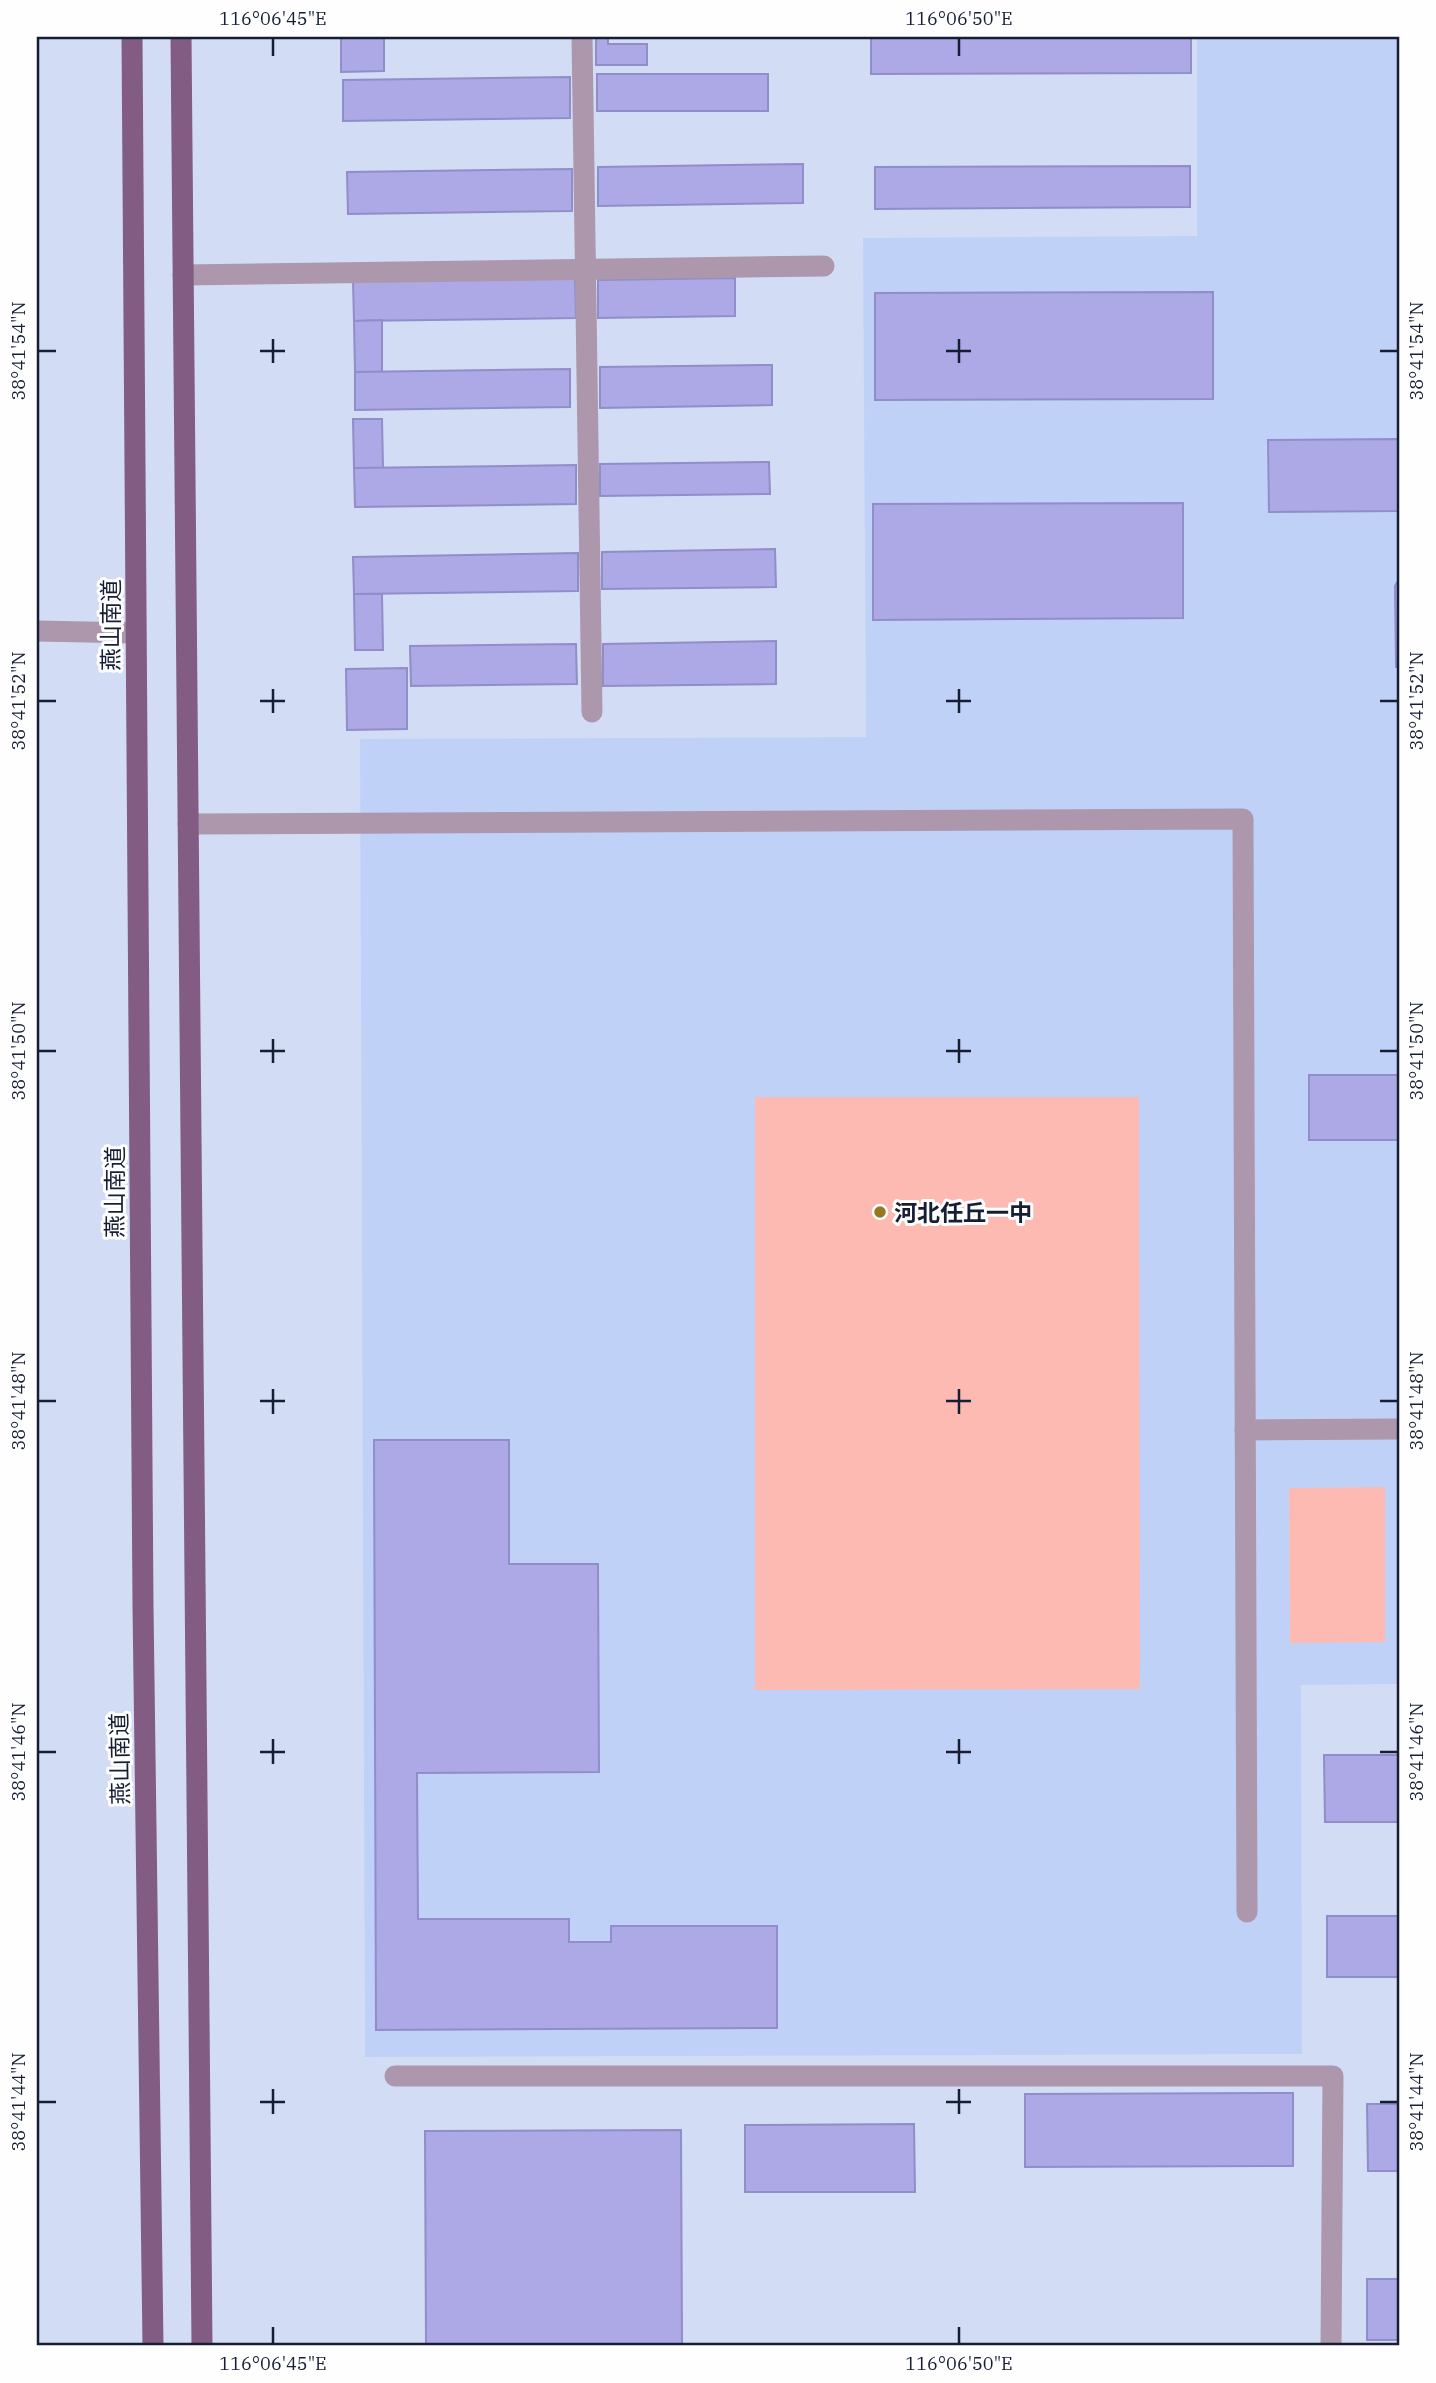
<svg xmlns="http://www.w3.org/2000/svg" width="1436" height="2383" font-family="'IBM Plex Serif','Noto Sans SC',serif">
  <style>
    .built { fill: #c0d1f8 }
    .green { fill: #fcbab2 }
    .building { fill: #aca9e6; stroke: #908dc8; stroke-width: 2 }
    .lines { fill: none; stroke-linecap: round; stroke-linejoin: round }
    .lane { stroke: #ac97ac; stroke-width: 21 }
    .primary { stroke: #825c82; stroke-width: 21 }
    .ticks { fill: none; stroke: #151e33; stroke-width: 2.5 }
    .poi-dot { fill: #987721; stroke: #fefefe; stroke-width: 2.5 }
    .labels { text-anchor: middle; dominant-baseline: central; stroke-width: 6; stroke-linejoin: round; paint-order: stroke }
    .street-label { font-size: 23px; fill: #151e33; stroke: #fefefe }
    .poi-label { font-size: 23px; font-weight: bold; fill: #151e33; stroke: #fefefe; text-anchor: start }
    .neatline { fill: none; stroke: #151e33; stroke-width: 2.5 }
    .ticks-label { font-size: 18px; text-anchor: middle; fill: #151e33 }
  </style>
  <rect width="100%" height="100%" fill="#d2ddf5"/>
  <path class="built" d="M 1197,37 L 1399,37 L 1399,1684 L 1301,1685 L 1302,2054 L 365,2057 L 360,739 L 866,737 L 863,238 L 1197,236 Z"/>
  <g class="green">
    <path d="M 755,1097 L 1139,1097 L 1140,1689 L 755,1690 Z"/>
    <path d="M 1385,1487 L 1385,1642 L 1290,1643 L 1289,1488 Z"/>
  </g>
  <g class="building">
    <path d="M 341,37 L 384,37 L 384,71 L 341,72 Z"/>
    <path d="M 596,37 L 608,37 L 608,44 L 647,44 L 647,65 L 596,65 Z"/>
    <path d="M 871,37 L 1191,37 L 1191,73 L 871,74 Z"/>
    <rect x="597" y="74" width="171" height="37"/>
    <path d="M 570,77 L 570,118 L 343,121 L 343,80 Z"/>
    <path d="M 803,164 L 803,203 L 598,206 L 598,167 Z"/>
    <path d="M 1190,166 L 1190,207 L 875,209 L 875,167 Z"/>
    <path d="M 572,169 L 572,211 L 348,214 L 347,172 Z"/>
    <path d="M 575,278 L 576,318 L 354,321 L 353,281 Z"/>
    <path d="M 735,278 L 735,316 L 598,318 L 598,280 Z"/>
    <path d="M 1213,292 L 1213,399 L 875,400 L 875,293 Z"/>
    <path d="M 382,320 L 382,372 L 355,372 L 354,321 Z"/>
    <path d="M 772,365 L 772,405 L 600,408 L 600,367 Z"/>
    <path d="M 570,369 L 570,407 L 355,410 L 355,372 Z"/>
    <path d="M 353,419 L 382,419 L 383,468 L 354,468 Z"/>
    <path d="M 1399,439 L 1399,511 L 1269,512 L 1268,440 Z"/>
    <path d="M 769,462 L 770,494 L 600,496 L 600,464 Z"/>
    <path d="M 576,465 L 576,504 L 355,507 L 354,468 Z"/>
    <path d="M 1183,503 L 1183,618 L 873,620 L 873,504 Z"/>
    <path d="M 775,549 L 776,587 L 602,589 L 602,552 Z"/>
    <path d="M 578,553 L 578,591 L 354,594 L 353,557 Z"/>
    <path d="M 1399,579 L 1399,667 L 1396,667 L 1395,586 Z"/>
    <path d="M 354,594 L 382,594 L 383,650 L 355,650 Z"/>
    <path d="M 776,641 L 776,684 L 603,686 L 603,644 Z"/>
    <path d="M 576,644 L 577,684 L 411,686 L 410,646 Z"/>
    <path d="M 407,668 L 407,729 L 347,730 L 346,669 Z"/>
    <rect x="1309" y="1075" width="90" height="65"/>
    <path d="M 374,1440 L 509,1440 L 509,1564 L 598,1564 L 599,1772 L 417,1773 L 418,1919 L 569,1919 L 569,1942 L 611,1942 L 611,1926 L 777,1926 L 777,2028 L 376,2030 Z"/>
    <path d="M 1324,1755 L 1399,1755 L 1399,1822 L 1325,1822 Z"/>
    <rect x="1327" y="1916" width="72" height="61"/>
    <path d="M 1293,2093 L 1293,2166 L 1025,2167 L 1025,2094 Z"/>
    <path d="M 1367,2104 L 1399,2104 L 1399,2171 L 1368,2171 Z"/>
    <path d="M 914,2124 L 915,2192 L 745,2192 L 745,2125 Z"/>
    <path d="M 681,2130 L 682,2346 L 426,2346 L 425,2131 Z"/>
    <rect x="1367" y="2279" width="32" height="61"/>
  </g>
  <g class="lines">
    <g class="lane">
      <path d="M 582,37 L 592,712"/>
      <path d="M 183,275 L 824,266"/>
      <path d="M 37,631 L 136,633"/>
      <path d="M 188,824 L 1243,819 L 1247,1912"/>
      <path d="M 1245,1430 L 1399,1429"/>
      <path d="M 395,2076 L 1333,2076 L 1331,2346"/>
    </g>
    <g class="primary">
      <path d="M 132,37 L 143,1606 L 153,2346"/>
      <path d="M 181,37 L 202,2346"/>
    </g>
  </g>
  <path class="ticks" d="M 273,38 L 273,56M 959,38 L 959,56M 273,339 L 273,363M 959,339 L 959,363M 38,351 L 56,351M 260,351 L 285,351M 946,351 L 971,351M 1380,351 L 1398,351M 273,689 L 273,713M 959,689 L 959,713M 38,701 L 56,701M 260,701 L 285,701M 946,701 L 971,701M 1380,701 L 1398,701M 273,1039 L 273,1063M 959,1039 L 959,1063M 38,1051 L 56,1051M 260,1051 L 285,1051M 946,1051 L 971,1051M 1380,1051 L 1398,1051M 273,1389 L 273,1414M 959,1389 L 959,1414M 38,1401 L 56,1401M 260,1401 L 285,1401M 946,1401 L 971,1401M 1380,1401 L 1398,1401M 273,1739 L 273,1764M 959,1739 L 959,1764M 38,1752 L 56,1752M 260,1752 L 285,1752M 946,1752 L 971,1752M 1380,1752 L 1398,1752M 273,2089 L 273,2114M 959,2089 L 959,2114M 38,2102 L 56,2102M 260,2102 L 285,2102M 946,2102 L 971,2102M 1380,2102 L 1398,2102M 273,2327 L 273,2344M 959,2327 L 959,2344"/>
  <circle class="poi-dot" cx="880" cy="1212" r="7"/>
  <g class="labels">
    <g class="street-label">
      <text transform="translate(110 625) rotate(-90)">燕山南道</text>
      <text transform="translate(114 1192) rotate(-90)">燕山南道</text>
      <text transform="translate(119 1759) rotate(-91)">燕山南道</text>
    </g>
    <g class="poi-label">
      <text x="894" y="1212">河北任丘一中</text>
    </g>
  </g>
  <rect width="1436" height="2383" fill="none" stroke="#fefefe" stroke-width="77"/>
  <rect x="38" y="38" width="1360" height="2306" class="neatline"/>
  <g class="ticks-label">
    <text x="273" y="25">116°06'45"E</text>
    <text x="959" y="25">116°06'50"E</text>
    <text transform="translate(19 351) rotate(-90)" y="6">38°41'54"N</text>
    <text transform="translate(1417 351) rotate(-90)" y="6">38°41'54"N</text>
    <text transform="translate(19 701) rotate(-90)" y="6">38°41'52"N</text>
    <text transform="translate(1417 701) rotate(-90)" y="6">38°41'52"N</text>
    <text transform="translate(19 1051) rotate(-90)" y="6">38°41'50"N</text>
    <text transform="translate(1417 1051) rotate(-90)" y="6">38°41'50"N</text>
    <text transform="translate(19 1401) rotate(-90)" y="6">38°41'48"N</text>
    <text transform="translate(1417 1401) rotate(-90)" y="6">38°41'48"N</text>
    <text transform="translate(19 1752) rotate(-90)" y="6">38°41'46"N</text>
    <text transform="translate(1417 1752) rotate(-90)" y="6">38°41'46"N</text>
    <text transform="translate(19 2102) rotate(-90)" y="6">38°41'44"N</text>
    <text transform="translate(1417 2102) rotate(-90)" y="6">38°41'44"N</text>
    <text x="273" y="2370">116°06'45"E</text>
    <text x="959" y="2370">116°06'50"E</text>
  </g>
</svg>
